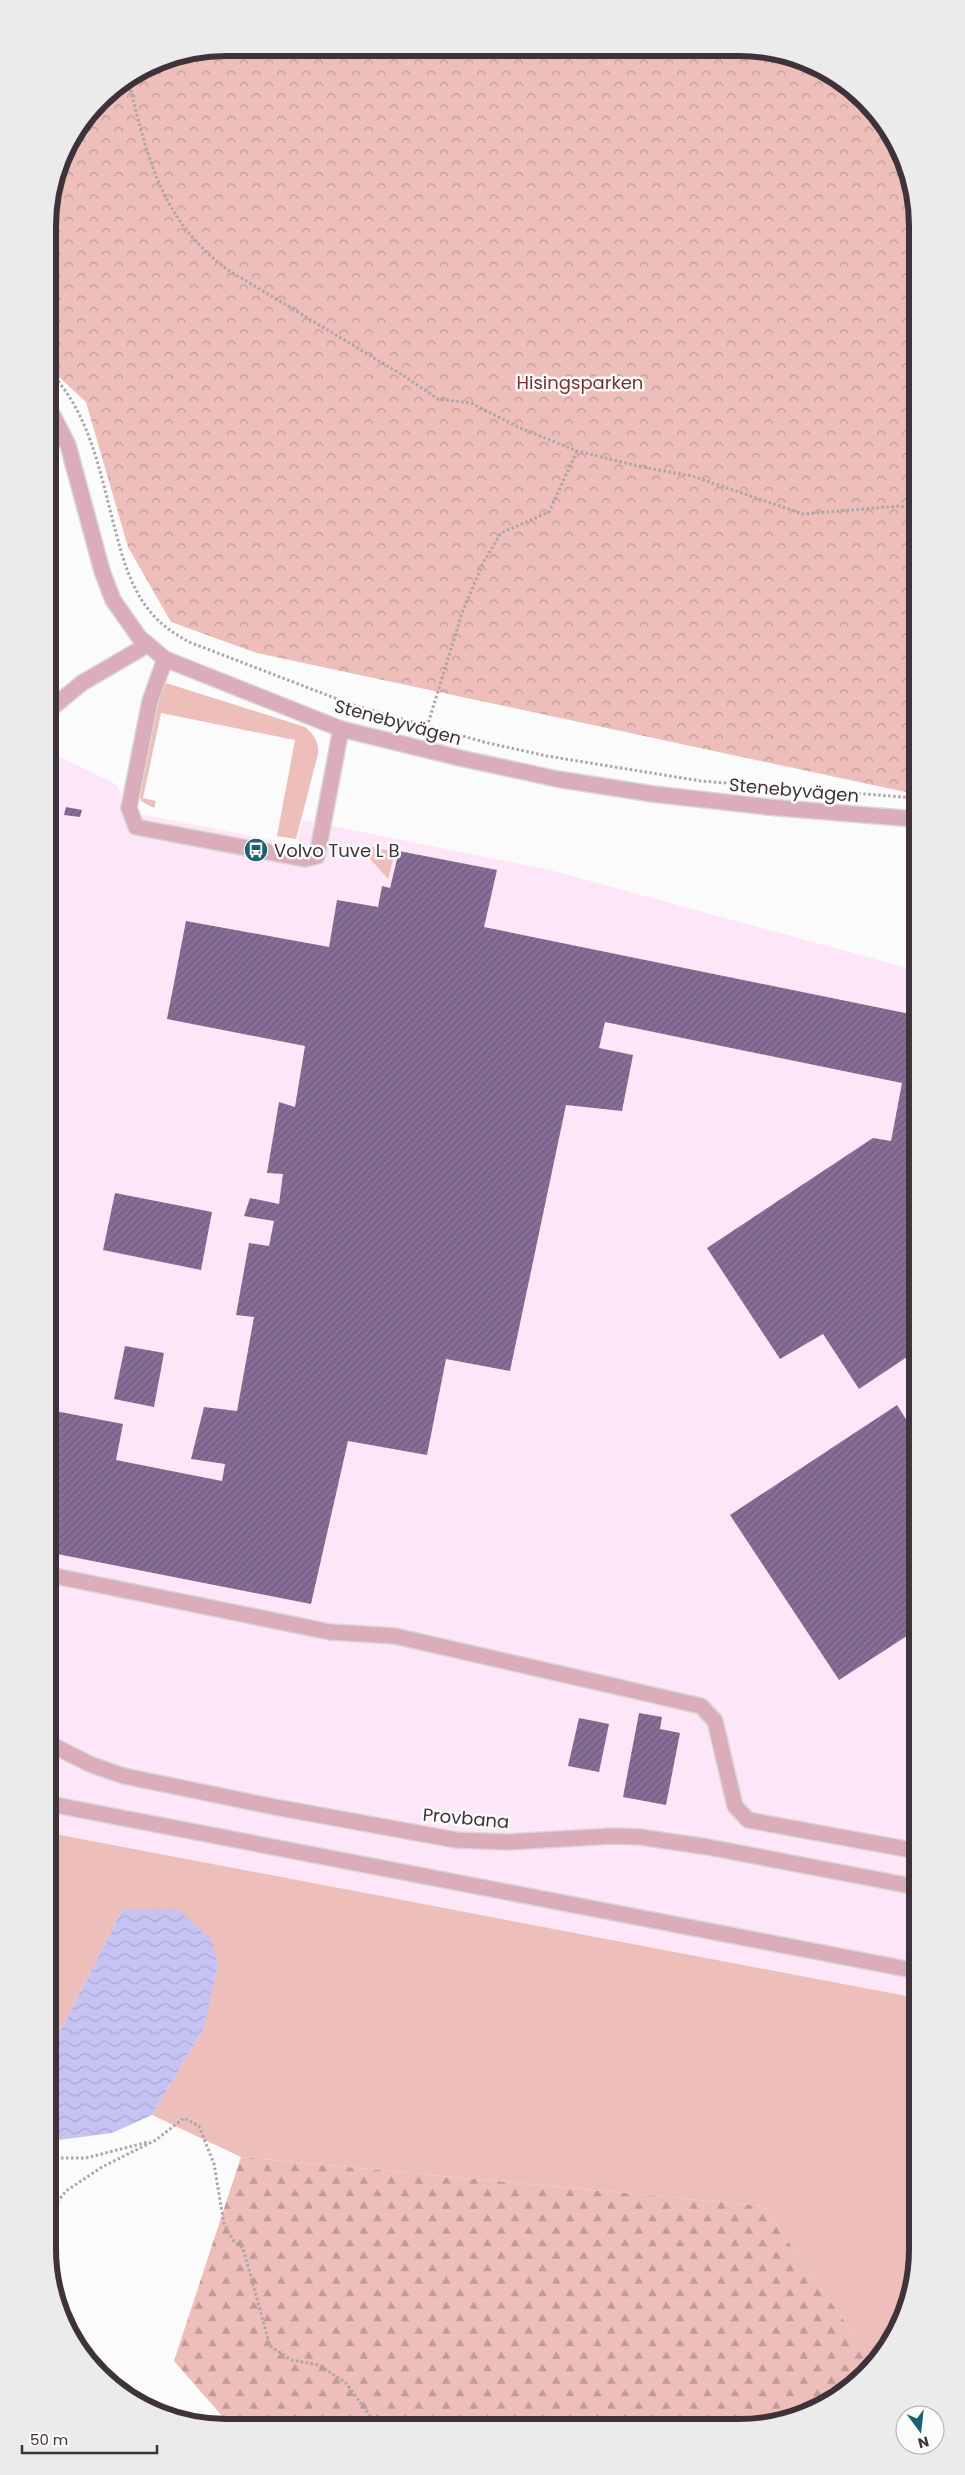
<svg xmlns="http://www.w3.org/2000/svg" width="965" height="2475" font-family="Poppins,sans-serif">
  <style>
    .built { fill: #fde6f7 }
    .grass { fill: #edbeba }
    .forest { fill: url(#forest-firs) }
    .park { fill: url(#park-crowns) }
    .water { fill: url(#water-waves) }
    .building { fill: url(#building-hatch) }
    .lines { fill: none; stroke-linecap: round; stroke-linejoin: round }
    .minor-casing { stroke: #d9d7d8; stroke-width: 18 }
    .path { stroke: #aba6aa; stroke-width: 3; stroke-dasharray: 2.5 2.5; stroke-linecap: butt }
    .minor { stroke: #dbacb9; stroke-width: 15 }
    .labels { text-anchor: middle; dominant-baseline: central; stroke-width: 5; stroke-linejoin: round; paint-order: stroke }
    .park-label { font-size: 18px; fill: #75312f; stroke: #fbfbfb }
    .street-label { font-size: 18px; fill: #3f333b; stroke: #fbfbfb }
    .poi-label { font-size: 18px; fill: #3f333b; stroke: #fbfbfb; text-anchor: start }
    .rim { fill: none; stroke: #3f333b; stroke-width: 6 }
  </style>
  <defs>
    <pattern id="forest-firs" width="22" height="20" patternUnits="userSpaceOnUse" patternTransform="scale(1.25)"><rect width="22" height="20" fill="#edbeba"/><path d="M5 1l3.5 6h-7zM16 11l3.5 6h-7z" fill="#c19b98"/></pattern>
    <pattern id="park-crowns" width="20" height="18" patternUnits="userSpaceOnUse" patternTransform="scale(1.25)"><rect width="20" height="18" fill="#edbeba"/><path d="M2 6a3 3 0 1 1 6 0M12 15a3 3 0 1 1 6 0" fill="none" stroke="#c19b98"/></pattern>
    <pattern id="water-waves" width="16" height="10" patternUnits="userSpaceOnUse" patternTransform="scale(1.25)"><rect width="16" height="10" fill="#c6c3f4"/><path d="M0 5q4-4 8 0t8 0" fill="none" stroke="#aba8d2"/></pattern>
    <pattern id="building-hatch" width="6" height="6" patternUnits="userSpaceOnUse" patternTransform="scale(1.25)"><rect width="6" height="6" fill="#876e97"/><path d="M-1 1l2-2M0 6l6-6M5 7l2-2" fill="none" stroke="#705b7c"/></pattern>
  </defs>
  <rect width="100%" height="100%" fill="#fbfbfb"/>
  <path class="built" d="M 49,752 L 114,783 L 135,813 L 296,845 L 303,820 L 550,870 L 915,970 L 917,1998 L 50,1833 Z"/>
  <g class="grass">
    <path d="M 166,683 L 305,727 C 314,735 319,741 318,754 L 296,839 L 277,836 L 295,740 L 161,713 L 143,798 L 156,801 L 154,808 L 141,801 L 139,792 C 143,770 151,694 166,683 Z"/>
    <path d="M 368,846 L 395,852 L 388,879 L 365,853 L 363,847 Z"/>
    <path d="M 50,1833 L 917,1998 L 917,2260 L 904,2317 L 875,2364 L 763,2206 L 241,2157 L 152,2115 L 204,2028 L 122,1910 L 51,2049 Z"/>
  </g>
  <path class="forest" d="M 241,2157 L 763,2206 L 875,2364 L 828,2403 L 773,2424 L 229,2424 L 174,2361 Z"/>
  <path class="park" d="M 227,48 L 773,51 L 818,66 L 865,100 L 894,137 L 914,192 L 915,794 L 257,653 L 171,622 L 128,547 L 86,402 L 48,367 L 48,215 L 66,148 L 108,92 L 158,61 Z"/>
  <path class="water" d="M 177,1909 L 211,1939 L 218,1964 L 204,2028 L 152,2115 L 112,2133 L 51,2141 L 51,2049 L 122,1910 Z"/>
  <g class="building">
    <path d="M 66,807 L 82,810 L 80,817 L 64,815 Z"/>
    <path d="M 399,851 L 497,870 L 484,927 L 915,1015 L 916,1351 L 859,1389 L 823,1334 L 780,1359 L 707,1248 L 873,1138 L 891,1141 L 902,1083 L 605,1022 L 599,1048 L 633,1055 L 622,1111 L 566,1105 L 510,1371 L 446,1359 L 427,1455 L 348,1441 L 311,1604 L 52,1553 L 55,1535 L 50,1534 L 50,1410 L 123,1424 L 116,1460 L 222,1481 L 225,1464 L 191,1459 L 204,1407 L 237,1411 L 254,1317 L 236,1315 L 249,1243 L 269,1246 L 274,1221 L 244,1216 L 250,1198 L 279,1204 L 283,1174 L 267,1173 L 279,1102 L 295,1107 L 305,1046 L 167,1019 L 186,921 L 329,947 L 337,900 L 378,907 L 382,886 L 390,888 Z"/>
    <path d="M 115,1193 L 212,1212 L 201,1270 L 103,1250 Z"/>
    <path d="M 125,1346 L 164,1353 L 154,1407 L 114,1399 Z"/>
    <path d="M 897,1405 L 916,1435 L 916,1630 L 839,1680 L 730,1515 Z"/>
    <path d="M 639,1713 L 662,1717 L 660,1729 L 680,1733 L 666,1805 L 623,1797 Z"/>
    <path d="M 579,1718 L 609,1724 L 599,1772 L 568,1766 Z"/>
  </g>
  <g class="lines">
    <g class="minor-casing">
      <g id="minor">
        <path d="M 48,406 L 68,445 L 102,571 L 113,600 L 139,637 L 165,659 L 341,729 L 460,758 L 557,779 L 653,794 L 768,807 L 915,819"/>
        <path d="M 165,659 L 150,701 L 129,808 L 136,827 L 305,859 L 317,856 L 341,729"/>
        <path d="M 49,710 L 82,683 L 147,645"/>
        <path d="M 50,1575 L 330,1632 L 395,1636 L 701,1706 L 715,1721 L 735,1806 L 748,1820 L 917,1851"/>
        <path d="M 50,1744 L 92,1765 L 124,1776 L 275,1807 L 456,1840 L 507,1842 L 613,1836 L 640,1837 L 708,1847 L 917,1887"/>
        <path d="M 50,1804 L 917,1971"/>
      </g>
    </g>
    <g class="path">
      <path d="M 128,80 C 148,157 160,220 228,270 L 404,376 L 438,399 L 471,403 L 520,428 L 577,451 L 642,467 L 692,476 L 803,514 L 900,506 L 914,509"/>
      <path d="M 48,370 C 90,412 100,473 115,529 C 123,560 132,593 155,617 C 165,628 177,635 189,642 L 353,705 L 484,742 L 547,756 L 701,781 L 915,798"/>
      <path d="M 427,727 L 462,613 L 483,563 L 501,533 L 549,512 L 577,451"/>
      <path d="M 51,2158 L 86,2158 L 148,2142"/>
      <path d="M 51,2210 L 66,2191 L 102,2167 L 156,2140 L 184,2118 L 199,2126 L 214,2164 L 224,2224 L 233,2240 L 243,2248 L 270,2346 L 291,2360 L 319,2365 L 346,2383 L 376,2424"/>
    </g>
    <use href="#minor" class="minor"/>
  </g>
  <defs>
    <g id="bus-disc" transform="scale(1.25)"><circle r="9.5" fill="#1a6271" stroke="#fbfbfb"/><path d="M-5-6H5V4H4V6H2V4H-2V6H-4V4H-5ZM-3.5-4V0h7V-4ZM-3.5 1.2v1.5H-2V1.2ZM2 1.2v1.5H3.5V1.2Z" fill="#fff"/></g>
  </defs>
  <g fill-rule="evenodd">
    <use href="#bus-disc" x="256" y="850"/>
  </g>
  <g class="labels">
    <g class="park-label">
      <text x="580" y="382">Hisingsparken</text>
    </g>
    <g class="street-label">
      <text transform="translate(398 722) rotate(15)">Stenebyvägen</text>
      <text transform="translate(794 790) rotate(5)">Stenebyvägen</text>
      <text transform="translate(466 1818) rotate(5)">Provbana</text>
    </g>
    <g class="poi-label">
      <text x="274" y="850">Volvo Tuve L B</text>
    </g>
  </g>
  <path d="M0 0H965V2475H0ZM226 56H739A170 170 0 0 1 909 226V2249A170 170 0 0 1 739 2419H226A170 170 0 0 1 56 2249V226A170 170 0 0 1 226 56Z" fill="#ecebec" fill-rule="evenodd"/>
  <path class="rim" d="M226 56H739A170 170 0 0 1 909 226V2249A170 170 0 0 1 739 2419H226A170 170 0 0 1 56 2249V226A170 170 0 0 1 226 56Z"/>
  <g transform="translate(920 2430) rotate(165)"><circle r="24" fill="#fbfbfb" stroke="#b0abae"/>
  <path d="M0-4L9 19L0 12L-9 19Z" fill="#1a6271"/>
  <text y="-8" font-size="14" font-weight="bold" text-anchor="middle" fill="#3f333b">N</text>
  </g>
  <path d="M22 2445v8h135v-8" fill="none" stroke="#3f333b" stroke-width="2.5"/>
  <text x="30" y="2445" font-size="15" fill="#3f333b" stroke="#fbfbfb" stroke-width="4" paint-order="stroke">50 m</text>
</svg>
